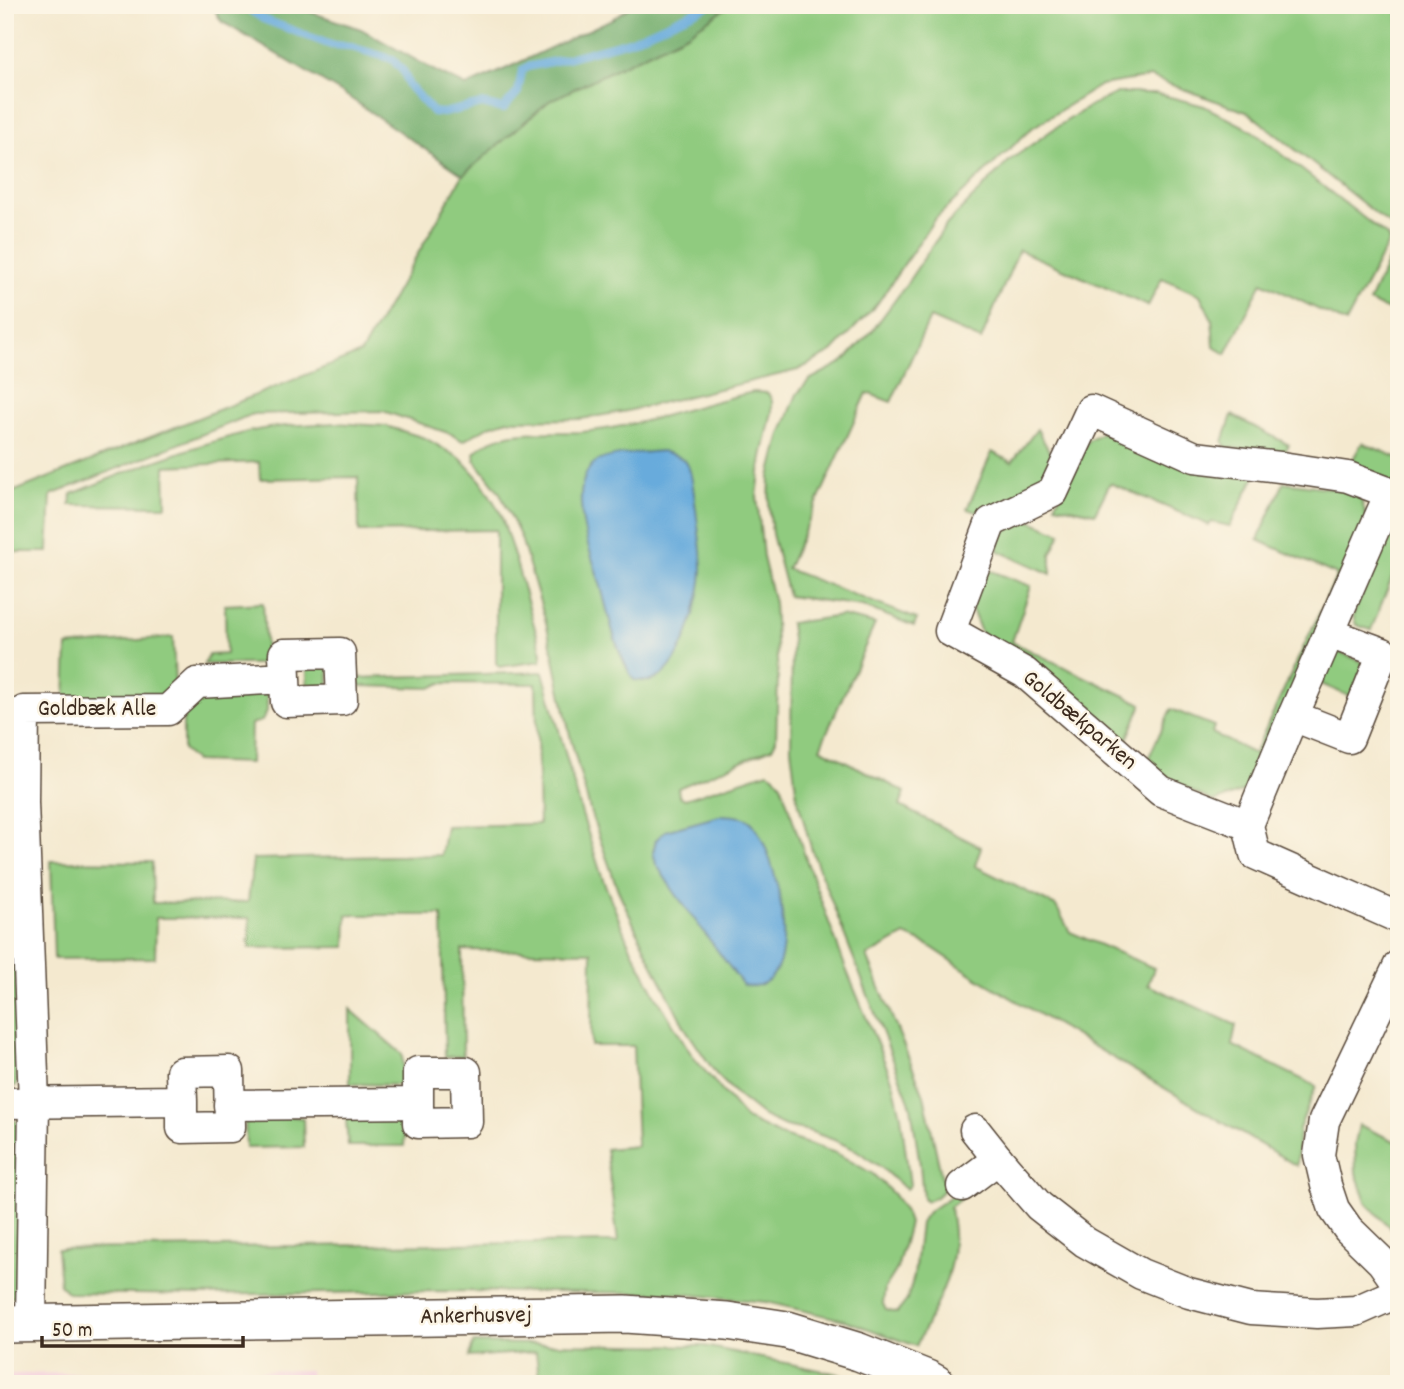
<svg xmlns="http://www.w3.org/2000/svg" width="1404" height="1389" font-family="Dekko,sans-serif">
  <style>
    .built { fill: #f4cfde }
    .green { fill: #90cb7f; stroke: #667a4e; stroke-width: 2 }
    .forest { fill: #74af6e; stroke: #586c46; stroke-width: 2 }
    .water { fill: #67abdc; stroke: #516a7d; stroke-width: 2 }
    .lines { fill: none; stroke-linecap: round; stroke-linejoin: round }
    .stream { stroke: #67abdc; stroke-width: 8 }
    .minor-casing { stroke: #574739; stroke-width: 33 }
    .tertiary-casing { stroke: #574739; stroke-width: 40 }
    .minor { stroke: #fff; stroke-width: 30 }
    .tertiary { stroke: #fff; stroke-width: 37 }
    .labels { text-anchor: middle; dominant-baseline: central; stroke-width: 5; stroke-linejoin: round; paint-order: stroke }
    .street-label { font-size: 24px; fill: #3b2a1e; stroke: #fcf5e5 }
  </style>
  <rect width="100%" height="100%" fill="#fcf5e5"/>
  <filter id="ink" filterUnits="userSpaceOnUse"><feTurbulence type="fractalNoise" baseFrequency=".0143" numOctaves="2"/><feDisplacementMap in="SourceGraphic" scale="14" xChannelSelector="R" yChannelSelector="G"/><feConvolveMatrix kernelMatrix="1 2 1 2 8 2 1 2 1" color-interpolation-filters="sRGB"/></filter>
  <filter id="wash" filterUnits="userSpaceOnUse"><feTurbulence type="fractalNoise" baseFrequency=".00686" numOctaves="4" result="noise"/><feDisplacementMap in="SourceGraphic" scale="28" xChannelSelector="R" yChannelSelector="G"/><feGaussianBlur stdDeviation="1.57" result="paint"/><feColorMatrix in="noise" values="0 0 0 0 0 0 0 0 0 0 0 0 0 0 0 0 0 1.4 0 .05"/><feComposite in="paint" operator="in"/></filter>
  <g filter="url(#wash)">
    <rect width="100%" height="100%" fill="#f4e9cf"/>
    <path class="built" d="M 310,1370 L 311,1384 L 5,1384 L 5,1374 Z"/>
    <g class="green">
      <path d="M 730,5 L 1399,5 L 1399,232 L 1249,113 L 1150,77 L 1101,85 L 1032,128 L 934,220 L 877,304 L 832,352 L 798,370 L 627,411 L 581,419 L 508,420 L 489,426 L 463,441 L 451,434 L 383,411 L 253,414 L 51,495 L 48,552 L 5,552 L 5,495 L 361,353 L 463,175 L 549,101 L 687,34 Z"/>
      <path d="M 1117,93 L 1155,93 L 1204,106 L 1251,130 L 1387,236 L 1389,241 L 1346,323 L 1262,282 L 1226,354 L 1214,346 L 1212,319 L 1200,295 L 1162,278 L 1148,306 L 1019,250 L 981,340 L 930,318 L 891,402 L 867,393 L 787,569 L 917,619 L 914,626 L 862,606 L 788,596 L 772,534 L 769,506 L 770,477 L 780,437 L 797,394 L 809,380 L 843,362 L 872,331 L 901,292 L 947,224 L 1010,160 L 1055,128 L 1092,105 Z"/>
      <path d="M 1397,241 L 1399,242 L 1399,314 L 1369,302 Z"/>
      <path d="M 754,392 L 768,393 L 772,401 L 772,412 L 762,457 L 757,496 L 763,557 L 774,603 L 778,679 L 776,740 L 772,748 L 678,788 L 679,796 L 685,799 L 768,772 L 775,776 L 781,784 L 807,862 L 846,969 L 893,1082 L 901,1116 L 910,1185 L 906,1189 L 898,1183 L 882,1168 L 856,1150 L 834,1140 L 809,1131 L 785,1126 L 763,1116 L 739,1097 L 716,1074 L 685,1028 L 647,953 L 618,890 L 591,814 L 571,740 L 547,626 L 521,538 L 500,493 L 475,460 L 474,453 C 501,425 546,434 582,432 C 641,427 696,404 754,392 Z"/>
      <path d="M 1232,415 L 1289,445 L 1283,455 L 1226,447 L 1223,442 Z"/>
      <path d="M 335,423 L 386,426 L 425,438 L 461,459 L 481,481 L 500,512 L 516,562 L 542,653 L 541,661 L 499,667 L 496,663 L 496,530 L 359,532 L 358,477 L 260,479 L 259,462 L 165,466 L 166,506 L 70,505 L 72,494 C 128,471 185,448 244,433 C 274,425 305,425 335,423 Z"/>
      <path d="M 1037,429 L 1053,458 L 1043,481 L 982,514 L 967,509 L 992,452 L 1012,462 Z"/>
      <path d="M 1108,429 L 1255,476 L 1230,526 L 1212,522 L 1209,525 L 1110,483 L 1095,513 L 1055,505 L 1088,440 Z"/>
      <path d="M 1362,443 L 1399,458 L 1399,488 L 1350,464 Z"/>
      <path d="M 1284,482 L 1359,492 L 1368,522 L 1250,789 L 1214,802 L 1168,780 L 1147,761 L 1171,709 L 1214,726 L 1212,733 L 1254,754 L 1337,575 L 1258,540 Z"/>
      <path d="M 1028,520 L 1061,533 L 1051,554 L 1051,574 L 997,550 L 1002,532 Z"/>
      <path d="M 1399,527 L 1399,560 L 1371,630 L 1356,625 L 1353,615 L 1390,530 Z"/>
      <path d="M 986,569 L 1031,586 L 1012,642 L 1142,704 L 1126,742 L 983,637 L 970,605 Z"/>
      <path d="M 263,603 L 266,657 L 259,664 L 204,664 L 209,655 L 226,654 L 225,605 Z"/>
      <path d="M 841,616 L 875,624 L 820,748 L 905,792 L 900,806 L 981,847 L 975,866 L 1056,906 L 1070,932 L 1154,968 L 1148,985 L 1236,1025 L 1232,1045 L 1316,1086 L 1299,1129 L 1297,1166 L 979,979 L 928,945 L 905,935 L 867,956 L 924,1095 L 942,1179 L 964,1164 L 972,1164 L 935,1198 L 927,1201 L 923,1198 L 920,1165 L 911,1106 L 812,851 L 797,797 L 791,748 L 792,641 L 790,623 Z"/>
      <path d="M 173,637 L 175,685 L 159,700 L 65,700 L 67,646 Z"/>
      <path d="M 1335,650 L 1369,665 L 1353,698 L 1319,683 Z"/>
      <rect x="307" y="663" width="22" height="24"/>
      <path d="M 543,672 L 582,814 L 602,877 L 628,942 L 656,996 L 693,1057 L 746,1119 L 780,1135 L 836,1153 L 873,1174 L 894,1195 L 905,1212 L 909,1223 L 897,1269 L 885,1288 L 883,1304 L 886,1310 L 897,1313 L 907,1300 L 914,1276 L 920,1223 L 928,1212 L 960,1190 L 963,1197 L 950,1207 C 951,1218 954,1230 953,1241 C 953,1279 932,1312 916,1346 L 844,1320 L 766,1302 L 672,1293 L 438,1291 L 198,1295 L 68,1293 L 60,1285 L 57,1249 L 618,1242 L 606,1149 L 637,1146 L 633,1046 L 591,1046 L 592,952 L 462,950 L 463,1056 L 445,1057 L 442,915 L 347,915 L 346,947 L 249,948 L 250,918 L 156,918 L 155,958 L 54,959 L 51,861 L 152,862 L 153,903 L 248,902 L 253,859 L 441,855 L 446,826 L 539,824 L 536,684 L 441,683 L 431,688 L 360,686 L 357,678 Z"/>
      <path d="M 211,689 L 258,689 L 267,694 L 267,711 L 262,721 L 251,724 L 250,763 L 195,761 L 183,750 L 183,716 Z"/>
      <path d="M 5,822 L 14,832 L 17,1084 L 9,1091 Z"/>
      <path d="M 350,1009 L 402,1054 L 404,1081 L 397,1085 L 350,1084 Z"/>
      <path d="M 357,1110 L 406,1115 L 404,1146 L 348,1146 L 346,1119 Z"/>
      <path d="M 254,1112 L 303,1118 L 304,1147 L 246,1148 L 245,1120 Z"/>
      <path d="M 7,1114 L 19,1124 L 19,1297 L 9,1297 Z"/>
      <path d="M 1359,1125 L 1399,1143 L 1399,1237 L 1367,1204 L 1356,1173 L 1355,1144 Z"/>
      <path d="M 473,1343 L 705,1346 L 838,1374 L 861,1384 L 560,1384 L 559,1373 L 539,1377 L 536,1352 L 469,1357 Z"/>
    </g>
    <path class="forest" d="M 212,5 L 294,5 L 295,7 L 361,29 L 439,73 L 466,86 L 499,72 L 612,19 L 633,5 L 730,5 L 687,34 L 549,101 L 463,175 L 347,96 L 221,21 Z"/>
    <g class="water">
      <path d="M 662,451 C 670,454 680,455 686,462 C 693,471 694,498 696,509 C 698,529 702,548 702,568 C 702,596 682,674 650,681 C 646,682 639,680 634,680 C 615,651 609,616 600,583 C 592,558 582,531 581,504 C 580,492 583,473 593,464 C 606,453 645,453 662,451 Z"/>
      <path d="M 723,815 C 734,816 745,815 753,824 C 775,851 808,979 754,986 C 750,987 746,985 743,985 L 675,893 L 656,864 L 653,852 L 656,840 L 665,831 Z"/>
    </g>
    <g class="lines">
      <path class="stream" d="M 247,5 L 250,10 L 263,19 L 331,45 L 348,46 L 392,59 L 404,72 L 409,86 L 433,112 L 443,113 L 482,104 L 503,109 L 518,92 L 522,71 L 527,67 L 560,60 L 629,41 L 709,5"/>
    </g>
  </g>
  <g filter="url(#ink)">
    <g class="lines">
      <g class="minor-casing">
        <g id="minor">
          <path d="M 1399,497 L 1390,493 L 1293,716 L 1248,825 L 1255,854 L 1399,918"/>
          <path d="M 1293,716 L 1349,738 L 1383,653 L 1329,633"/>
          <path d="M 1248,825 L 1161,791 L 1025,673 L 950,631 L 991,522 L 1053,492 L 1091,410 L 1195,457 L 1288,468 L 1348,477 L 1390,493"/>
          <path d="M 1399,965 L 1324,1121 L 1319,1155 L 1326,1185 L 1334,1209 L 1348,1229 L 1382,1262 L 1399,1286"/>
          <path d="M 5,1103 L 182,1101 L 181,1072 L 229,1071 L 230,1127 L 182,1128 L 182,1101"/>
          <path d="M 229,1105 L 418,1103 L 418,1123 L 467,1122 L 466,1072 L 418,1072 L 418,1103"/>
          <path d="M 975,1130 L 998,1159 L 1039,1206 L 1085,1242 L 1141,1274 L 1189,1293 L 1251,1309 L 1317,1313 L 1356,1311 L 1399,1292"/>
          <path d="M 962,1186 L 998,1159"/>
          <path d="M 31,1324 L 34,1102 L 23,802 L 24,711 L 168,710 L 197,683 L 285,678 L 286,702 L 342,700 L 340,653 L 284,654 L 285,678"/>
        </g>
      </g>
      <g class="tertiary-casing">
        <path id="tertiary" d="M 5,1324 L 625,1314 L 727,1321 L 787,1330 L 859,1352 L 927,1379 L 936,1384"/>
      </g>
      <use href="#minor" class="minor"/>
      <use href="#tertiary" class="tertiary"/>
    </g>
  </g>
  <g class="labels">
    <g class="street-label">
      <text x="97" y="710">Goldbæk Alle</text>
      <text transform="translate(1079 721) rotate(40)">Goldbækparken</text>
      <text transform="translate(476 1317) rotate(-1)">Ankerhusvej</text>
    </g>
  </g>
  <rect width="1404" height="1389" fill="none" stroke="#fcf5e5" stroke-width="28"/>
  <path d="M42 1336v10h201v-10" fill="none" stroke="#3b2a1e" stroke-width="3.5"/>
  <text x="52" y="1336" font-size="21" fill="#3b2a1e" stroke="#fcf5e5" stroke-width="5" paint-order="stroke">50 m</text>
</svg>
